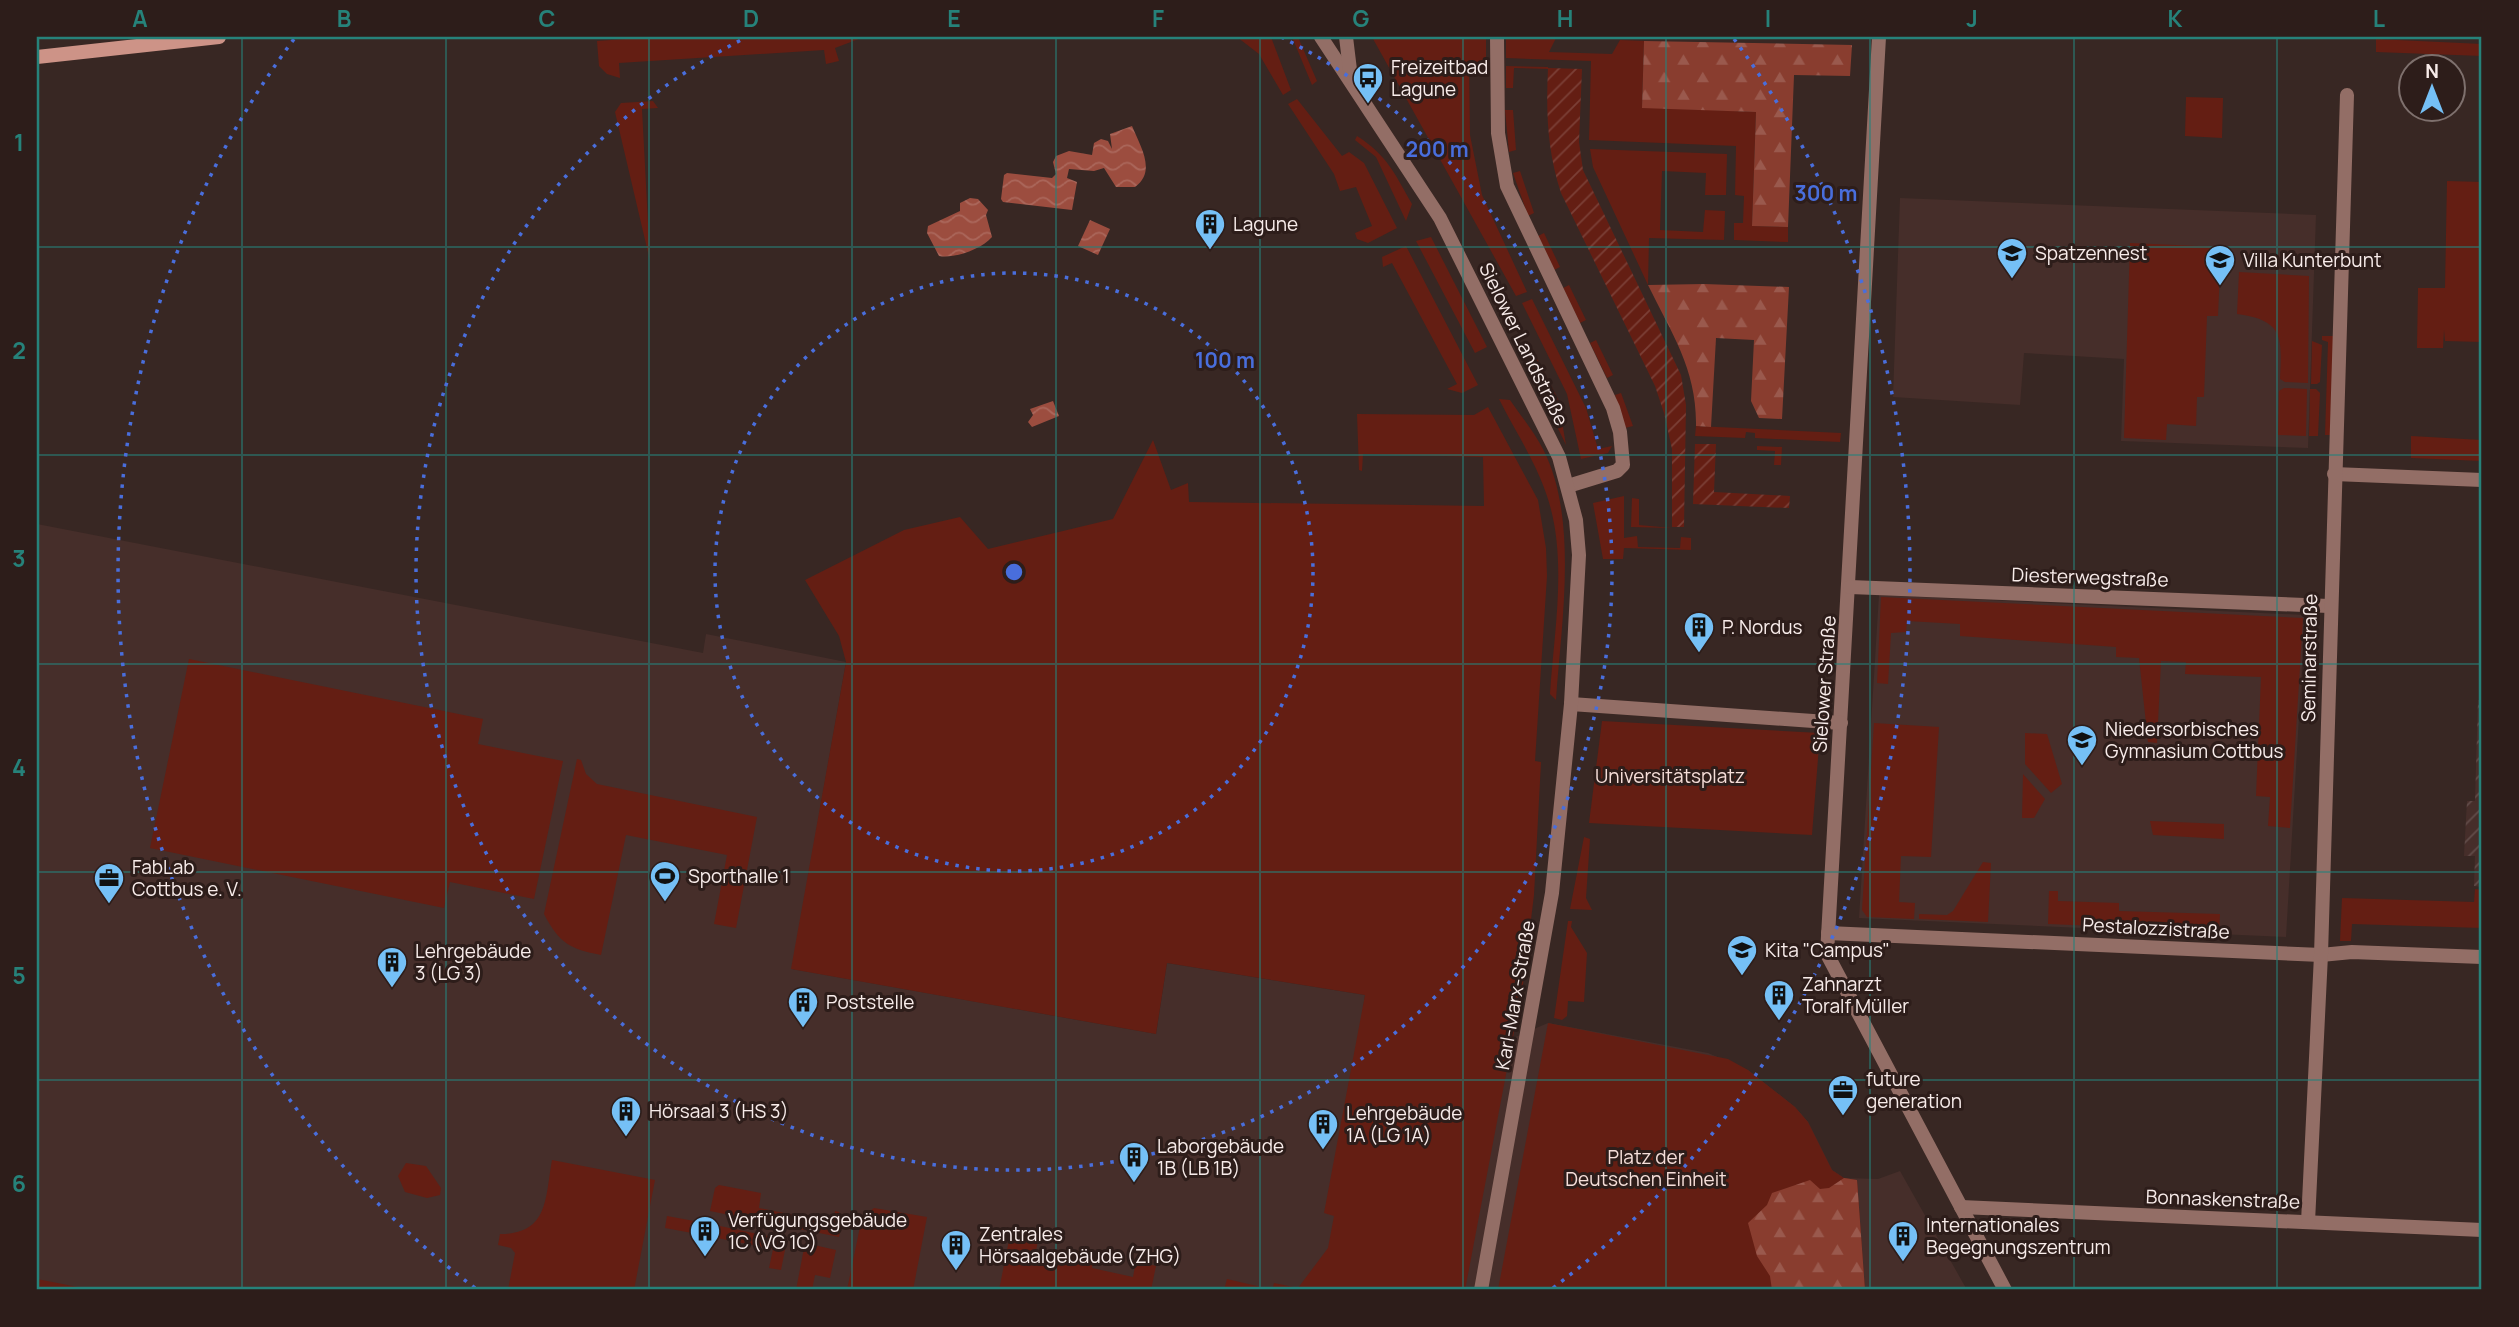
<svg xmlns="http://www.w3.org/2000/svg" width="2519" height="1327" font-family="Manrope,sans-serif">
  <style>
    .built { fill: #462e2a }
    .industrial { fill: url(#industrial-furrows) }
    .green { fill: #641e13 }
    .forest { fill: url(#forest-firs) }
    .garden { fill: url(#garden-furrows) }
    .water { fill: url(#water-waves) }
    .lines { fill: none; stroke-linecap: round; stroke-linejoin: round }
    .minor { stroke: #936e66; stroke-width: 14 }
    .tertiary { stroke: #936e66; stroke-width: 14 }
    .secondary { stroke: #cd9387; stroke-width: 14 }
    .grid { fill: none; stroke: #26827a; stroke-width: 2; stroke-opacity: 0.55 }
    .ring { fill: none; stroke: #496edc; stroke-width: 3.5; stroke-dasharray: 3.5 7 }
    .labels { text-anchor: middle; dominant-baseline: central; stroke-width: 6; stroke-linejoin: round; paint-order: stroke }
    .poi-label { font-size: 19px; fill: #f8ecea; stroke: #2d1d1a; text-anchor: start }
    .street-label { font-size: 19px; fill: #f8ecea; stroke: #2d1d1a }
    .park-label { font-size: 19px; fill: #f6ded9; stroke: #2d1d1a }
    .centre { fill: #496edc; stroke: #2d1d1a; stroke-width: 3.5 }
    .ring-label { font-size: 21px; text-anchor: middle; font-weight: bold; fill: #496edc; stroke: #2d1d1a; stroke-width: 6; stroke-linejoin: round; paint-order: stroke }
    .neatline { fill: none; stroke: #26827a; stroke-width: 2.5 }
    .grid-label { font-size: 23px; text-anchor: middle; font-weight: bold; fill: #26827a }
  </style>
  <defs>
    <pattern id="industrial-furrows" width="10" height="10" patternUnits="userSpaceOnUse" patternTransform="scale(1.75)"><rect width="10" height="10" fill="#462e2a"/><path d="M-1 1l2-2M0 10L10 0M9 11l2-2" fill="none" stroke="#614c49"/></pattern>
    <pattern id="forest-firs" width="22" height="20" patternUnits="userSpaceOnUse" patternTransform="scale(1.75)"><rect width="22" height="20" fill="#893d2f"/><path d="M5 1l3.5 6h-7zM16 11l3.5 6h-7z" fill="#9a594d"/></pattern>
    <pattern id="garden-furrows" width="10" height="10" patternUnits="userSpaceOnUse" patternTransform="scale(1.75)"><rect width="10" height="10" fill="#641e13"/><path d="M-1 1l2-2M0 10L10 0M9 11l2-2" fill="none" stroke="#7b3f36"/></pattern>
    <pattern id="water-waves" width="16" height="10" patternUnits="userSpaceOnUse" patternTransform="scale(1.75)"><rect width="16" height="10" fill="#9c4d3f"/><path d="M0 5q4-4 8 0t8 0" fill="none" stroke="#ab675b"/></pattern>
  </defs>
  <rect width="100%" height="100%" fill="#382723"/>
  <g class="built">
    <path d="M 1900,198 L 2316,215 L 2308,448 L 2121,441 L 2124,359 L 2024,353 L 2020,405 L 1893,397 Z"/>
    <path d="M 37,524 L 703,653 L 706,634 L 846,662 L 792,969 L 1156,1034 L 1167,963 L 1365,995 L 1362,1017 L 1513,1038 L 1548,1023 L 1708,1053 L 1748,1070 L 1795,1107 L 1808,1122 L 1832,1170 L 1844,1178 L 1878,1179 L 1900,1171 L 1967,1290 L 37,1290 Z"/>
    <path d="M 1879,595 L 2305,615 L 2286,937 L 1859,918 Z"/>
  </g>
  <path class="industrial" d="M 2478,700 L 2482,700 L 2482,887 L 2474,886 L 2475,856 L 2464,856 L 2467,801 L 2475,801 Z"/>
  <g class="green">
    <path d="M 653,37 L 864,37 L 835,48 L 839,61 L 826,64 L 824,50 L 619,63 L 620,78 L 607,74 L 599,66 L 597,41 Z"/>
    <path d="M 1237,37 L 1271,37 L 1291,90 L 1283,95 L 1259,54 Z"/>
    <path d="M 1292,37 L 1298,37 L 1317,81 L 1312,85 Z"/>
    <path d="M 1372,37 L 1486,37 L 1486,62 L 1469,62 L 1470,135 L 1482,195 L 1527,292 L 1516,296 Z"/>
    <path d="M 1506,37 L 1556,38 L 1549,52 L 1612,54 L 1620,40 L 1644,41 L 1642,107 L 1756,112 L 1752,226 L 1788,227 L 1788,242 L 1734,240 L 1734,223 L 1743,223 L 1744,196 L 1735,195 L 1736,146 L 1589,140 L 1591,61 L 1506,58 Z"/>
    <path d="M 2376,39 L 2482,44 L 2482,56 L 2376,52 Z"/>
    <path d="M 1506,66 L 1548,67 L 1548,69 L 1514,68 L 1513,88 L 1506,88 Z"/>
    <path d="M 2186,97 L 2223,98 L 2222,138 L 2185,136 Z"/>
    <path d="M 1297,99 L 1342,156 L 1349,152 L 1364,163 L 1397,228 L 1368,243 L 1357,239 L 1355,233 L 1372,226 L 1356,187 L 1340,191 L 1334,174 L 1288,104 Z"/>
    <path d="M 653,101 L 658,108 L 642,109 L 650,261 L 615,112 L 621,103 Z"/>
    <path d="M 1505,110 L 1513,110 L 1516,150 L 1509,152 Z"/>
    <path d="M 1357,136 C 1387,155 1395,174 1412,204 L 1406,221 L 1376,157 L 1355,140 Z"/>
    <path d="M 1590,149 L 1727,154 L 1726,195 L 1705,195 L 1706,173 L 1662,171 L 1660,230 L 1703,232 L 1705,210 L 1725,211 L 1724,240 L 1649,238 L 1648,285 L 1593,167 Z"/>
    <path d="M 1520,171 L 1534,213 L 1528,216 L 1513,173 Z"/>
    <path d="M 2447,181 L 2482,182 L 2482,342 L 2445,341 L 2444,330 L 2443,348 L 2417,348 L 2418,288 L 2445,288 Z"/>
    <path d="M 1544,233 L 1560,267 L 1554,270 L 1538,236 Z"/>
    <path d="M 1431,237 L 1487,347 L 1475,353 L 1416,241 Z"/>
    <path d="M 2130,243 L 2221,247 L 2218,316 L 2207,316 L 2204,397 L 2197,397 L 2196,426 L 2167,424 L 2166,440 L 2124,438 Z"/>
    <path d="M 1406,246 L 1478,385 L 1462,393 L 1447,389 L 1457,384 L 1392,263 L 1383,267 L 1382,257 Z"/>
    <path d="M 2239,272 L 2309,276 L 2308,383 L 2285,382 L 2280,379 C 2282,338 2284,320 2237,314 Z"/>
    <path d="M 1569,285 L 1586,320 L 1580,323 L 1563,288 Z"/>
    <path d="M 1532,299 L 1586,408 L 1598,449 L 1612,446 L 1608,453 L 1581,459 L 1567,394 L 1522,303 Z"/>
    <path d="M 2322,336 L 2335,336 L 2331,435 L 2325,435 L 2328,342 L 2322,340 Z"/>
    <path d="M 1596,340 L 1613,375 L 1607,378 L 1590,343 Z"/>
    <path d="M 2312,341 L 2322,345 L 2320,382 L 2317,384 L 2311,384 Z"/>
    <path d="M 1530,345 L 1558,399 L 1566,445 L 1520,349 Z"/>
    <path d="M 2284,388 L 2307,389 L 2306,436 L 2278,435 L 2279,391 Z"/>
    <path d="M 2310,389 L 2316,389 L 2320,393 L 2318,436 L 2309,436 Z"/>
    <path d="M 1621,393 L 1633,426 L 1625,428 L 1615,395 Z"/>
    <path d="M 1499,399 L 1510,400 C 1521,416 1534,432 1543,449 C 1579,519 1561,624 1556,700 L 1550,694 C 1554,631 1568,558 1547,496 C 1536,462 1515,431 1499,399 Z"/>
    <path d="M 1488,407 L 1538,500 L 1546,548 L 1547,576 L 1535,761 L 1541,762 L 1534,895 L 1523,985 L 1465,1290 L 1272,1290 L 1274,1283 L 1298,1288 L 1328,1248 L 1334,1216 L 1324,1213 L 1365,995 L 1167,963 L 1156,1034 L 791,969 L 846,662 L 839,636 L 805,580 L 904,530 L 960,517 L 988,549 L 1113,519 L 1153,440 L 1171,490 L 1188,483 L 1189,502 L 1484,506 L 1483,457 L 1363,454 L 1362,471 L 1359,470 L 1357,414 L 1474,415 Z"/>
    <path d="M 1696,426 L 1841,433 L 1840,442 L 1755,438 L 1755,433 L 1746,432 L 1745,438 L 1695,436 Z"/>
    <path d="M 2411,436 L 2482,440 L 2482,461 L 2411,458 Z"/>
    <path d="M 1757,446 L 1782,447 L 1781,465 L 1774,465 L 1775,451 L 1757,450 Z"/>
    <path d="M 1624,496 L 1624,538 L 1637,536 L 1638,547 L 1680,548 L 1681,537 L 1691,538 L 1691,550 L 1624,548 L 1623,559 L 1603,559 L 1593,503 Z"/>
    <path d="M 1632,498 L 1639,499 L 1639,525 L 1672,528 L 1631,527 Z"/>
    <path d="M 1881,597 L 2303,618 L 2290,828 L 2268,826 L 2270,797 L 2256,796 L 2261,677 L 2185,674 L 2186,662 L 2161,661 L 2157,743 L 2148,742 L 2139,658 L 2116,657 L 2116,647 L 1960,636 L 1960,624 L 1907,621 L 1906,632 L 1891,633 L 1888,684 L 1877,683 Z"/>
    <path d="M 189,659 L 483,719 L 478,744 L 563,761 L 534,899 L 450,882 L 444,908 L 150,848 Z"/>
    <path d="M 1602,721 L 1820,733 L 1812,835 L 1589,823 Z"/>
    <path d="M 1874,723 L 1939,727 L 1931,857 L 1901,856 L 1899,902 L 1915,903 L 1914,919 L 1867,917 L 1862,910 Z"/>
    <path d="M 2025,733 L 2047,734 L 2062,784 L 2051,793 L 2025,764 Z"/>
    <path d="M 577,759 L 581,760 L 586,774 L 597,784 L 757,817 L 736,928 L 714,924 L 727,855 L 626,835 L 601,955 C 570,949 559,943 544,914 Z"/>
    <path d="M 2023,774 L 2045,799 L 2034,818 L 2022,818 Z"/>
    <path d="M 2150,821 L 2224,824 L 2224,839 L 2153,835 Z"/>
    <path d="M 1584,837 L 1590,839 L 1586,898 L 1592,910 L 1570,909 Z"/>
    <path d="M 1983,862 L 1991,863 L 1988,922 L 1919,919 L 1919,914 L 1947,915 L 1953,911 Z"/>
    <path d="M 2475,889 L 2482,890 L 2482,928 L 2352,924 L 2351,941 L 2340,941 L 2342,898 L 2474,902 Z"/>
    <path d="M 2049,891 L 2058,891 L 2058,901 L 2119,903 L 2119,911 L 2220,914 L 2219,931 L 2048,924 Z"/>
    <path d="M 1568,921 L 1572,921 L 1571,927 L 1587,953 L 1584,1002 L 1568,1001 L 1567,1016 L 1562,1020 L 1554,1018 Z"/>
    <path d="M 1548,1023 L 1728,1059 L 1748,1070 L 1795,1107 L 1808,1122 L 1832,1170 L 1844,1178 L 1857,1180 L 1865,1290 L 1498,1290 Z"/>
    <path d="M 552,1160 L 655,1180 L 634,1290 L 508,1290 L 515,1253 L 511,1248 L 498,1245 L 500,1234 C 549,1234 545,1198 552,1160 Z"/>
    <path d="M 406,1163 L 426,1166 L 441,1188 L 440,1195 L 427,1198 L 405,1192 L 398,1176 Z"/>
    <path d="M 719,1185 L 761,1193 L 759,1208 L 833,1223 L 835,1211 L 839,1212 L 842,1224 L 839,1237 L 710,1211 L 715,1188 Z"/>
    <path d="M 874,1208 L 927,1217 L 913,1290 L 847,1290 L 862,1217 Z"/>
    <path d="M 667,1216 L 705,1223 L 703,1235 L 665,1228 Z"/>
    <path d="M 715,1225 L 787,1240 L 781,1270 L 769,1268 L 773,1249 L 712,1237 Z"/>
    <path d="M 1010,1235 L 1038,1241 L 1035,1255 L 1076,1264 L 1079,1250 L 1094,1253 L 1092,1268 L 1133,1277 L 1136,1261 L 1156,1266 L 1151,1290 L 1067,1290 L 1049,1287 L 1047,1290 L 999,1290 Z"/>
    <path d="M 805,1243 L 836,1250 L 830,1278 L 815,1275 L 812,1290 L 796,1290 Z"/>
    <path d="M 37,1279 L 93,1290 L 37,1290 Z"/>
    <path d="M 1227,1279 L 1261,1287 L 1260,1290 L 1224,1290 Z"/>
  </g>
  <g class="forest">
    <path d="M 1644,41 L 1852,45 L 1850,76 L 1794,75 L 1788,227 L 1752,226 L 1756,112 L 1642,108 Z"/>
    <path d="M 1704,284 L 1789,287 L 1782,419 L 1759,418 L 1751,401 L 1754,340 L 1716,338 L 1711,427 L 1696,426 C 1697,370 1672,334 1648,285 Z"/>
    <path d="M 1844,1178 L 1857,1180 L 1865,1290 L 1772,1290 L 1770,1276 L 1757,1256 L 1748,1223 L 1767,1205 L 1772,1193 L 1810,1180 L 1820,1189 L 1829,1188 Z"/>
  </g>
  <g class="garden">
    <path d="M 1548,68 L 1582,69 L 1579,142 L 1583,170 L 1681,375 L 1686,405 L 1684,527 L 1672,527 L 1672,449 L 1664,413 L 1655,386 L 1561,193 C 1547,150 1546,112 1548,68 Z"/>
    <path d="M 1695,444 L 1716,444 L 1714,492 L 1790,496 L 1789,508 L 1693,504 Z"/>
  </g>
  <g class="water">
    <path d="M 1132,126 C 1140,146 1157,171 1135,187 L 1116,187 L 1104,168 L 1094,171 L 1069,169 L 1067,178 L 1077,182 L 1072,210 L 1003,202 L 1001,199 L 1004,175 L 1007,173 L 1052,178 L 1056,174 L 1053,162 L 1056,156 L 1069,151 L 1092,155 L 1094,143 L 1101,139 L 1108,141 L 1112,149 L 1110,134 Z"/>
    <path d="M 970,198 L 978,199 L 988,210 L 986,215 L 992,237 C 982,249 954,259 939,256 L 927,233 L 928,226 L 960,211 L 960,203 Z"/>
    <path d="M 1090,220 L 1110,229 L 1098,255 L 1078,246 Z"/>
    <path d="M 1053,401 L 1059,416 L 1032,427 L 1028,422 L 1033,415 L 1030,409 Z"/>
  </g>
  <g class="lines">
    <g class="minor">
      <path d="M 1497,37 L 1498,133 L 1507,186 L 1613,408 L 1620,432 L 1623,465 L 1617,471 L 1568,486"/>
      <path d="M 1879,37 L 1827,954 L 2005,1290"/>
      <path d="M 2334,474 L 2482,480"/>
      <path d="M 1850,587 L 2329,606"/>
      <path d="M 1571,704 L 1841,723"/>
      <path d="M 1828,933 L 2321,955 L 2352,952 L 2482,957"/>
      <path d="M 1961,1207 L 2482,1230"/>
      <path d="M 2308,1222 L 2321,955 L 2347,95"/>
    </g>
    <g class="tertiary">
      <path d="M 1321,37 L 1440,218 L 1559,457 L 1576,520 L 1579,555 L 1571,704 L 1552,893 L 1481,1290"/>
      <path d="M 1346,37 L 1351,78"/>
    </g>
    <path class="secondary" d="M 37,57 L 219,37"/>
  </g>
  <path class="grid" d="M 242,37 L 242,1290M 446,37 L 446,1290M 649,37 L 649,1290M 852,37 L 852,1290M 1056,37 L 1056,1290M 1260,37 L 1260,1290M 1463,37 L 1463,1290M 1666,37 L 1666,1290M 1870,37 L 1870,1290M 2074,37 L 2074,1290M 2277,37 L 2277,1290M 37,247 L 2482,247M 37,455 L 2482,455M 37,664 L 2482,664M 37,872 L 2482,872M 37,1080 L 2482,1080"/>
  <g class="ring">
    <circle cx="1014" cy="572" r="299"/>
    <path d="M1281 37A598 598 0 1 1 747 37"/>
    <path d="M475 1288A896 896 0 0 1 294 39M1734 39A896 896 0 0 1 1553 1288"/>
  </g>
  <defs>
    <g id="bus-pin" transform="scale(1.575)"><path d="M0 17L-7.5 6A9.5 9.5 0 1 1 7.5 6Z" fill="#75c0f6" stroke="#2d1d1a"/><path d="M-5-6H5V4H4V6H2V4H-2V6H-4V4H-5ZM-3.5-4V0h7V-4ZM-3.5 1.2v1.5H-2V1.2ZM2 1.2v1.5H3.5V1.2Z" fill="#111"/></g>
    <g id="building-pin" transform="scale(1.575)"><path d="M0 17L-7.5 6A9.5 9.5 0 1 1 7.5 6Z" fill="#75c0f6" stroke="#2d1d1a"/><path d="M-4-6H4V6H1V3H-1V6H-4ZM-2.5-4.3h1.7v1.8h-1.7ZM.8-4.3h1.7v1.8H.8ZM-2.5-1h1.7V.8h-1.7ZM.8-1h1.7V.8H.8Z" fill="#111"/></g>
    <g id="school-pin" transform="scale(1.575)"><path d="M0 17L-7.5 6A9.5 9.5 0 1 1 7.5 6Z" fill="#75c0f6" stroke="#2d1d1a"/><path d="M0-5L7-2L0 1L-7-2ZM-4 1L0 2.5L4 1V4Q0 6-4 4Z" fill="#111"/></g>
    <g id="stadium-pin" transform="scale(1.575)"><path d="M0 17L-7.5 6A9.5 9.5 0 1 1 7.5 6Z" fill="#75c0f6" stroke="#2d1d1a"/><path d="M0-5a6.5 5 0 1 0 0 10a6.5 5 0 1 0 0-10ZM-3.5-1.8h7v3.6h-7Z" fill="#111"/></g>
    <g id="office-pin" transform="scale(1.575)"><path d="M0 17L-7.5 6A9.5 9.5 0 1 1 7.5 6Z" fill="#75c0f6" stroke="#2d1d1a"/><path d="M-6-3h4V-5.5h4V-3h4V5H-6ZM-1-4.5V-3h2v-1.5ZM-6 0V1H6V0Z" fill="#111"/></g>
  </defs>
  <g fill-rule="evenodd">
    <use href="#bus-pin" x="1368" y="78"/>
    <use href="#building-pin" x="1210" y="224"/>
    <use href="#school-pin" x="2012" y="253"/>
    <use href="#school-pin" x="2220" y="260"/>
    <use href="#building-pin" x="1699" y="627"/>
    <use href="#school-pin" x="2082" y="740"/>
    <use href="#stadium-pin" x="665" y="876"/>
    <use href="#office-pin" x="109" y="878"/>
    <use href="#school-pin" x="1742" y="950"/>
    <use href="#building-pin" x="392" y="962"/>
    <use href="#building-pin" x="1779" y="995"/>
    <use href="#building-pin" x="803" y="1002"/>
    <use href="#office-pin" x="1843" y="1090"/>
    <use href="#building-pin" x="626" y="1111"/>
    <use href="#building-pin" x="1323" y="1124"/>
    <use href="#building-pin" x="1134" y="1157"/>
    <use href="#building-pin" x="705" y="1231"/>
    <use href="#building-pin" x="1903" y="1236"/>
    <use href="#building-pin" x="956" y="1245"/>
  </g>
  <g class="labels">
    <g class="poi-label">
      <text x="1391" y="67">Freizeitbad<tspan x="1391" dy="22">Lagune</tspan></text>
      <text x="1233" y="224">Lagune</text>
      <text x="2035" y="253">Spatzennest</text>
      <text x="2243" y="260">Villa Kunterbunt</text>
      <text x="1722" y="627">P. Nordus</text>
      <text x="2105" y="729">Niedersorbisches<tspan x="2105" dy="22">Gymnasium Cottbus</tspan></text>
      <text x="132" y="867">FabLab<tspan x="132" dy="22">Cottbus e. V.</tspan></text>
      <text x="688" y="876">Sporthalle 1</text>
      <text x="1765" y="950">Kita "Campus"</text>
      <text x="415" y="951">Lehrgebäude<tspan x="415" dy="22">3 (LG 3)</tspan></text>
      <text x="1802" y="984">Zahnarzt<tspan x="1802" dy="22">Toralf Müller</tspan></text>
      <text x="826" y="1002">Poststelle</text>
      <text x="1866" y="1079">future<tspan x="1866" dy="22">generation</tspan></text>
      <text x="649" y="1111">Hörsaal 3 (HS 3)</text>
      <text x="1346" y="1113">Lehrgebäude<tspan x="1346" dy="22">1A (LG 1A)</tspan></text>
      <text x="1157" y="1146">Laborgebäude<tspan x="1157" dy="22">1B (LB 1B)</tspan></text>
      <text x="728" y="1220">Verfügungsgebäude<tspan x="728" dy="22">1C (VG 1C)</tspan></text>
      <text x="1926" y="1225">Internationales<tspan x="1926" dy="22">Begegnungszentrum</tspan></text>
      <text x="979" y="1234">Zentrales<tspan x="979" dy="22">Hörsaalgebäude (ZHG)</tspan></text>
    </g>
    <g class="street-label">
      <text transform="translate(1524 344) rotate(64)">Sielower Landstraße</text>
      <text transform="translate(2090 577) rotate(2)">Diesterwegstraße</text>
      <text transform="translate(2309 658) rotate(-89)">Seminarstraße</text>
      <text transform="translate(1824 684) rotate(-86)">Sielower Straße</text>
      <text transform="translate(2156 928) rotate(3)">Pestalozzistraße</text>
      <text transform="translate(1515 995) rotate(-80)">Karl-Marx-Straße</text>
      <text transform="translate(2223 1199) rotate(2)">Bonnaskenstraße</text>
    </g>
    <g class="park-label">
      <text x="1670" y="776">Universitätsplatz</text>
      <text x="1646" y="1157">Platz der<tspan x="1646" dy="22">Deutschen Einheit</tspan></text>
    </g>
  </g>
  <circle cx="1014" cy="572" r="10" class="centre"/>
  <g class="ring-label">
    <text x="1437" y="157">200 m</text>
    <text x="1826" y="201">300 m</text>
    <text x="1225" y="368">100 m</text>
  </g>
  <rect width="2519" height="1327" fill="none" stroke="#2d1d1a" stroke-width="77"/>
  <g transform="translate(2432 88)"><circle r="33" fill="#2d1d1a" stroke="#7e706d" stroke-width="2"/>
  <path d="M0-5L12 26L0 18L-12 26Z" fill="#75c0f6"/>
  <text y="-10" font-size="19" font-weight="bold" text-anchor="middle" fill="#f8ecea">N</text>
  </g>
  <rect x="38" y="38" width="2442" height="1250" class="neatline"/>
  <g class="grid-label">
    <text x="140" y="27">A</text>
    <text x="344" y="27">B</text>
    <text x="547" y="27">C</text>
    <text x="751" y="27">D</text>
    <text x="954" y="27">E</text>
    <text x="1158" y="27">F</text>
    <text x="1361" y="27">G</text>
    <text x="1565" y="27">H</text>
    <text x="1768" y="27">I</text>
    <text x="1972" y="27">J</text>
    <text x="2175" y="27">K</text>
    <text x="2379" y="27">L</text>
    <text x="19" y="151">1</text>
    <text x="19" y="359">2</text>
    <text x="19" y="567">3</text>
    <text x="19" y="776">4</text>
    <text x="19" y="984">5</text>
    <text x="19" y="1192">6</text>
  </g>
</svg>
